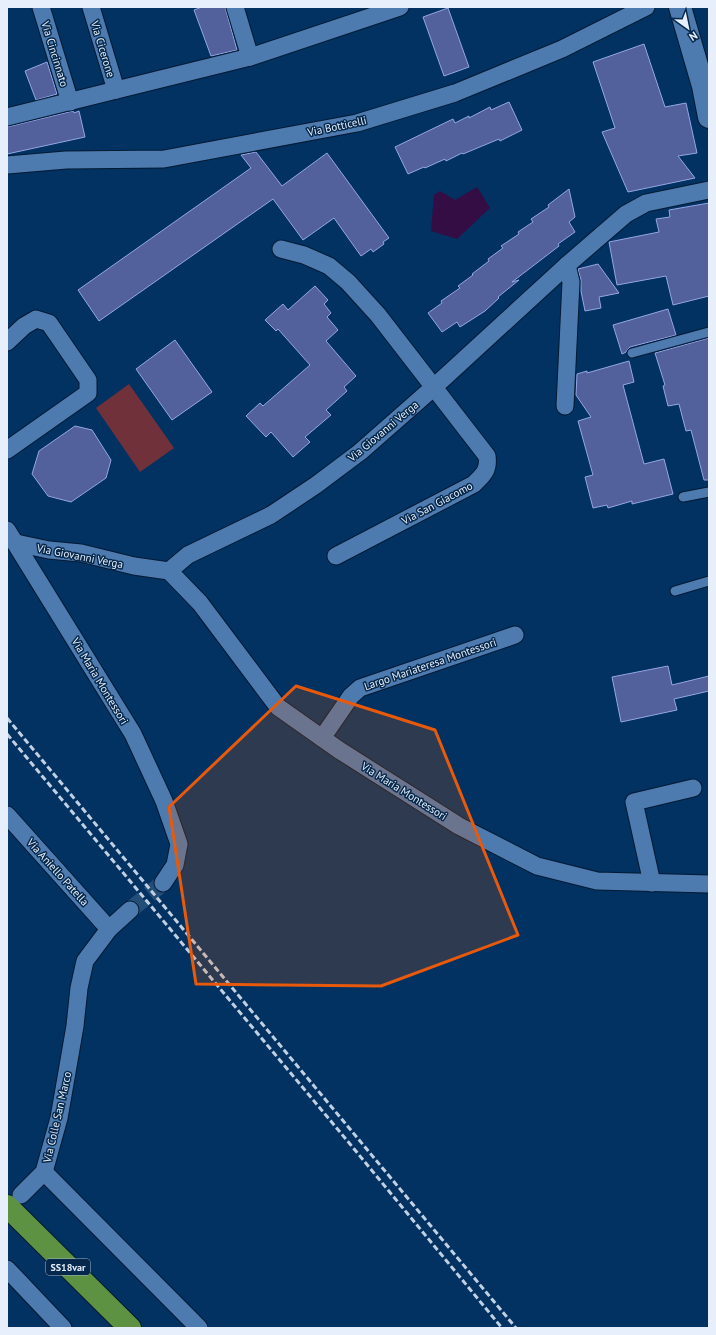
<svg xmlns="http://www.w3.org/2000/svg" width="716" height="1335" font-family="'PT Sans',sans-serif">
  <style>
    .green { fill: #70313a }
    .water { fill: #330d44 }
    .building { fill: #52609b; stroke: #95a6e6 }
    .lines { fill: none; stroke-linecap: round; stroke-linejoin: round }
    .minor-tunnel { stroke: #234e78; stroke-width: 17; stroke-dasharray: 17 8; stroke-linecap: butt }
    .service-casing { stroke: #041a33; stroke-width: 11 }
    .minor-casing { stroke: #041a33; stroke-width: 19 }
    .secondary-casing { stroke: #041a33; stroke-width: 24 }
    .trunk-casing { stroke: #041a33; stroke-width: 24 }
    .service { stroke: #4d7baf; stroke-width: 9 }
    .minor { stroke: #4d7baf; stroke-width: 17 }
    .secondary { stroke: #4d7baf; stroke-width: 22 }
    .trunk { stroke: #5c9242; stroke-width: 22 }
    .rail { stroke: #c1d0e2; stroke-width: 3; stroke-dasharray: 6 3; stroke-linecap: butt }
    .marked { fill: #e8590c; fill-opacity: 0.2; stroke: #e8590c; stroke-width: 3; stroke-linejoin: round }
    .labels { text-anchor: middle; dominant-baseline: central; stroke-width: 3; stroke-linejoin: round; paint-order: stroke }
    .shield { fill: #06284c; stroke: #a3b3c6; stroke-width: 1 }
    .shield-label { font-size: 10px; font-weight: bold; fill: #e6effb }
    .street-label { font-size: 11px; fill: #e6effb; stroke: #06284c }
  </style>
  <rect width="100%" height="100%" fill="#013261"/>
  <path class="green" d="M 129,384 L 174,448 L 140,472 L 96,408 Z"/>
  <path class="water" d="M 477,187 L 490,208 L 457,239 L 431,231 L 434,195 L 440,191 L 455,200 Z"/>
  <g class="building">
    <path d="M 202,7 L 225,7 L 237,50 L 211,56 L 194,10 Z"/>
    <path d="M 448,8 L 469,67 L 444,76 L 423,17 Z"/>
    <path d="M 644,44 L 665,107 L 686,103 L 697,153 L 678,156 L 695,178 L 628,192 L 602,132 L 615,128 L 593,62 Z"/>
    <path d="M 47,62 L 57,94 L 36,100 L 25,71 Z"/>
    <path d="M 509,102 L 522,130 L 500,141 L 499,139 L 463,154 L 462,153 L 446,161 L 445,159 L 425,168 L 424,167 L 408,174 L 395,147 L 453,119 L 455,123 L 469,116 L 469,118 L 490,107 L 491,110 Z"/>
    <path d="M 73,111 L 74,113 L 79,111 L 85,137 L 7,154 L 7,127 Z"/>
    <path d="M 256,152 L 282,186 L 327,153 L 389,238 L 383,242 L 384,244 L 373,252 L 371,249 L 361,256 L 334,218 L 303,240 L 273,199 L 99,321 L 78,290 L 251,168 L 241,155 Z"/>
    <path d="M 569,189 L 575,217 L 569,222 L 575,232 L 558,244 L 559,246 L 512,282 L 519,280 L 498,297 L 499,298 L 485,311 L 460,327 L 457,322 L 442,332 L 428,313 L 442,303 L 441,301 L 460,288 L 458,286 L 473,275 L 472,274 L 489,261 L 488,259 L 503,248 L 501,246 L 519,234 L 518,232 L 533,222 L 531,219 L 549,207 L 548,205 Z"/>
    <path d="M 709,203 L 709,296 L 673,305 L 666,276 L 617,285 L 609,242 L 659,232 L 656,219 L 670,217 L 669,210 Z"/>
    <path d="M 598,264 L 619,293 L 599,297 L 601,308 L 585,311 L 581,291 L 581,280 L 578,269 Z"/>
    <path d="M 315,286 L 328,300 L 324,304 L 331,313 L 327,317 L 338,330 L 326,341 L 356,376 L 344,387 L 347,391 L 326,410 L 331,415 L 305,437 L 310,442 L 293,457 L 271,432 L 266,437 L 246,416 L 260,403 L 263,406 L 310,365 L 278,329 L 276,331 L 265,320 L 283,304 L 288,310 Z"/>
    <path d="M 668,309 L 676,335 L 630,347 L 628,349 L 626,352 L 622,354 L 613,325 Z"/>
    <path d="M 709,338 L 709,480 L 704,480 L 691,430 L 686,431 L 679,404 L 668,406 L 663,386 L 665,385 L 655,353 Z"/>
    <path d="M 175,340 L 212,392 L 172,420 L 136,369 Z"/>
    <path d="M 629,361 L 634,382 L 623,385 L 644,464 L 664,459 L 673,494 L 632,504 L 632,501 L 608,508 L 607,505 L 593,508 L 585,477 L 593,475 L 578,421 L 591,417 L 576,395 L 577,374 L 587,371 L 587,373 Z"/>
    <path d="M 75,426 L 92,430 L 111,460 L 106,478 L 71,502 L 48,496 L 32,474 L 39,451 Z"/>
    <path d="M 668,666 L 672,685 L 709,676 L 709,691 L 674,699 L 677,710 L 621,722 L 612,677 Z"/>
  </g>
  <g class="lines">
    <path class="minor-tunnel" d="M 130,910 L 163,883"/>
    <g class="service-casing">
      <g id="service">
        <path d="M 632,353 L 709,332"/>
        <path d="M 683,497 L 709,492"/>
        <path d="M 675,591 L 709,581"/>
      </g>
    </g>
    <g class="minor-casing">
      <g id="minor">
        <path d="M 41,7 L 70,102"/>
        <path d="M 91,7 L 116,90"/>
        <path d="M 235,7 L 250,57"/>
        <path d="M 7,117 L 250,57 L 400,7"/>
        <path d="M 7,165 L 66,160 L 164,159 L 357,123 L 455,93 L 562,49 L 646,7"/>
        <path d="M 281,249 L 304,255 L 329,266 L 348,282 L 378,315 L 487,456 C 489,470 484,474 474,484 L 336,556"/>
        <path d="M 7,342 L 24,326 L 36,319 L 49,323 L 88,380 L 88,393 L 7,450"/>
        <path d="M 565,406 L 571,282 L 567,265"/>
        <path d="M 7,530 L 133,734 L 164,801 L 179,844 L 175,865 L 163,883"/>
        <path d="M 16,543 L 49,550 L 81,553 L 134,566 L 169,571 L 188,555 L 271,515 L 316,485 L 360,452 L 434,387 L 567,265 L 626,214 L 646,203 L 709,190"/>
        <path d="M 169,571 L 200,603 L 278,707 L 339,750 L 459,826 L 537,866 L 597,881 L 709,884"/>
        <path d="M 322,738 L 351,696 L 360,688 L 515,635"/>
        <path d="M 7,815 L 109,929"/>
        <path d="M 652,883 L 634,802 L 693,788"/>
        <path d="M 44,1172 L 199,1328"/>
        <path d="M 21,1195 L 44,1172 L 59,1118 L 75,1026 L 79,988 L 85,961 L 109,929 L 130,910"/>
        <path d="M 7,1269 L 63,1328"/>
      </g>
    </g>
    <g class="secondary-casing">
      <path id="secondary" d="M 680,7 L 703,86 L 709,117"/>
    </g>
    <g class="trunk-casing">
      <path id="trunk" d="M 7,1206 L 130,1328"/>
    </g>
    <use href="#service" class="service"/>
    <use href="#minor" class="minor"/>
    <use href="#secondary" class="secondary"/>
    <use href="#trunk" class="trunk"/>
    <g class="rail">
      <path d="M 7,718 L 516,1328"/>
      <path d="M 7,734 L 350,1144 L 502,1328"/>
    </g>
  </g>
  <path class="marked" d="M 296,686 L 435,730 L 518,935 L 381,986 L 196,984 L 169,807 Z"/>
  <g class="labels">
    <rect class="shield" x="46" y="1259" width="44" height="16" rx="3"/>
    <g class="shield-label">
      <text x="68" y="1267">SS18var</text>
    </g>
    <g class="street-label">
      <text transform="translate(103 49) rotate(73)">Via Cicerone</text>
      <text transform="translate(55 54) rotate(73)">Via Cincinnato</text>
      <text transform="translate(337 126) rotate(-12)">Via Botticelli</text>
      <text transform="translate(383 431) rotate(-40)">Via Giovanni Verga</text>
      <text transform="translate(437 503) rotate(-28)">Via San Giacomo</text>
      <text transform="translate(80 556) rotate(11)">Via Giovanni Verga</text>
      <text transform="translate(430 664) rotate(-19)">Largo Mariateresa Montessori</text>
      <text transform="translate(100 681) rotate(59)">Via Maria Montessori</text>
      <text transform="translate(404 791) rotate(32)">Via Maria Montessori</text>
      <text transform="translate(58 872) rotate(48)">Via Aniello Patella</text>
      <text transform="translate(57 1117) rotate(-77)">Via Colle San Marco</text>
    </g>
  </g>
  <rect width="716" height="1335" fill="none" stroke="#e6effb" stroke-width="16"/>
  <g transform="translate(688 28) rotate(147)" stroke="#06284c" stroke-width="3" paint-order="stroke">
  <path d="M0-3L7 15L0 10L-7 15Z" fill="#e6effb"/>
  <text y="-6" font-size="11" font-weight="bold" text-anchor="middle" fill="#e6effb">N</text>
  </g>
</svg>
